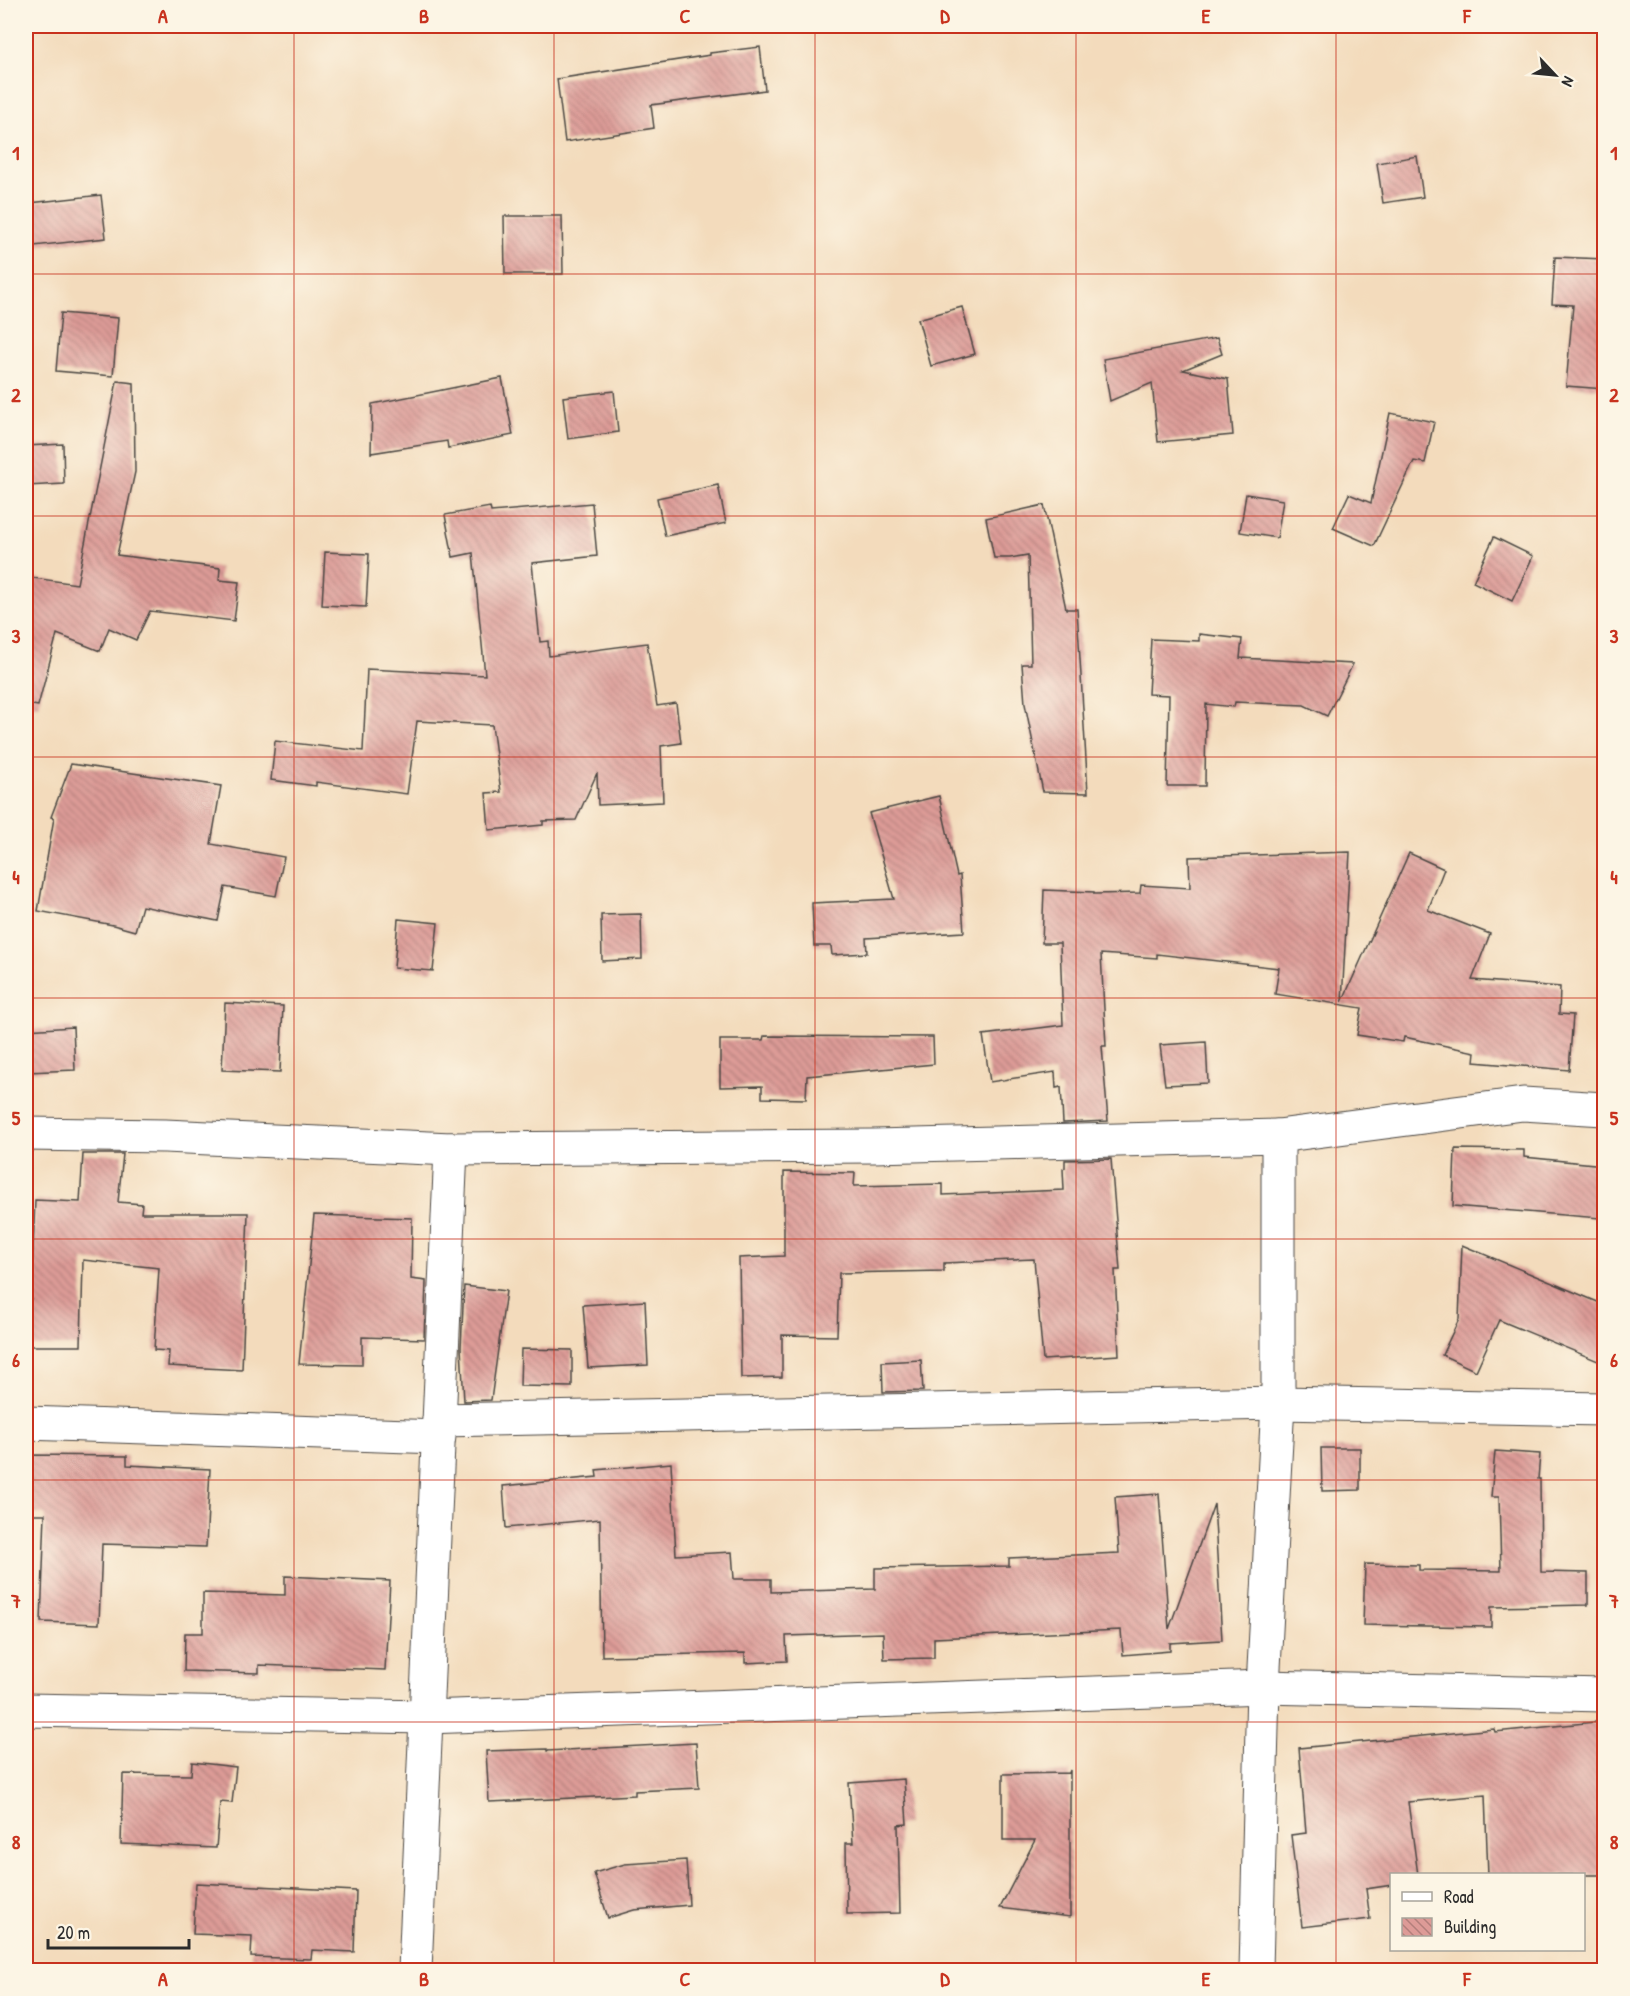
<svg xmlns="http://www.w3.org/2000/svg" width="1630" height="1996" font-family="'Patrick Hand',sans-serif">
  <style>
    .building { fill: url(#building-back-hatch) }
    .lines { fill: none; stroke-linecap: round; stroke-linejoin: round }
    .minor-casing { stroke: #494541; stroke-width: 35 }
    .minor { stroke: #fff; stroke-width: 33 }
    .grid { fill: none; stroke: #c8321e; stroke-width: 1.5; stroke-opacity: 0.55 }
    .neatline { fill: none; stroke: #c8321e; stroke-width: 2 }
    .grid-label { font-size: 20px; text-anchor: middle; font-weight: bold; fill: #c8321e }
  </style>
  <defs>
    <pattern id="building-back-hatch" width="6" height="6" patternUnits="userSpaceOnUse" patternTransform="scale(1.5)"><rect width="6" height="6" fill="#dd9b97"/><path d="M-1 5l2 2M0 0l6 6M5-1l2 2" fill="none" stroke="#b37f7b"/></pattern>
  </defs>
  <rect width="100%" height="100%" fill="#fcf5e5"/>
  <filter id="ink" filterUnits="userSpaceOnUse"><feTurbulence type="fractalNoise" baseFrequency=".0167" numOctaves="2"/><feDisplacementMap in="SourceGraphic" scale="12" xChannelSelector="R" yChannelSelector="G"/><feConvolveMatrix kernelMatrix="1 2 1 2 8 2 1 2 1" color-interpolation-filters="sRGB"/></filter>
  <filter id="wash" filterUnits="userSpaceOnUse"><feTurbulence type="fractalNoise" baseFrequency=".008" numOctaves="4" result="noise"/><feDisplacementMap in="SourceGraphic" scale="24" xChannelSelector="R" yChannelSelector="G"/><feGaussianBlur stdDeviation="1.35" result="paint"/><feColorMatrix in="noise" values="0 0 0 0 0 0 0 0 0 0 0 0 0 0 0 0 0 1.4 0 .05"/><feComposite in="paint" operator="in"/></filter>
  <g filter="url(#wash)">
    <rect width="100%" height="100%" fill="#f3dbbc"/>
    <g id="blocks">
      <g class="building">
        <path d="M 760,47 L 765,90 L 651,105 L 654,128 L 565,142 L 557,79 L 710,55 L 710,53 Z"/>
        <path d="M 1417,156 L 1423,197 L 1383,203 L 1377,163 Z"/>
        <path d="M 101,195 L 106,238 L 34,246 L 30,203 Z"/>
        <path d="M 504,216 L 562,216 L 563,274 L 505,274 Z"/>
        <path d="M 1555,257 L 1605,259 L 1605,389 L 1566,386 L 1573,305 L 1552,304 Z"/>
        <path d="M 962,307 L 975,354 L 931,366 L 918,319 Z"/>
        <path d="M 61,313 L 118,318 L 113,376 L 56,371 Z"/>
        <path d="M 1217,338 L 1222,354 L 1183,370 L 1228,379 L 1233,435 L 1158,442 L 1152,383 L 1110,401 L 1103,359 Z"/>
        <path d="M 502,378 L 513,435 L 448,448 L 447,441 L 371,453 L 372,404 Z"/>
        <path d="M 117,381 L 134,383 L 135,472 L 117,555 L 220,568 L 219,580 L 239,582 L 234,621 L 150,611 L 136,640 L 109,628 L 100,651 L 57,634 L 38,706 L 26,704 L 26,577 L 77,584 Z"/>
        <path d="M 614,391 L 618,432 L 568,439 L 563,397 Z"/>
        <path d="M 1390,413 L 1434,422 L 1425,463 L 1414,461 L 1374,546 L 1333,528 L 1349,494 L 1371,503 Z"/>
        <path d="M 63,444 L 64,484 L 26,486 L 26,446 Z"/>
        <path d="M 718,485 L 726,523 L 665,536 L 657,498 Z"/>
        <path d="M 1246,494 L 1283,500 L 1277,538 L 1240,532 Z"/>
        <path d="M 592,503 L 597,556 L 532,563 L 540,642 L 548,641 L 549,656 L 647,643 L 657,706 L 676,703 L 681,743 L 661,746 L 663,802 L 598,805 L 597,773 L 576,820 L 543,821 L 543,825 L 489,830 L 486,793 L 501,792 L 492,725 L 417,721 L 407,794 L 316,782 L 316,786 L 271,780 L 275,741 L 363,751 L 367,669 L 485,675 L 473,553 L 453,557 L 445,515 L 490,507 L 491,512 Z"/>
        <path d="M 1044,505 L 1066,609 L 1077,609 L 1088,793 L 1043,792 L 1025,704 L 1022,664 L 1031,664 L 1028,555 L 1010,558 L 994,558 L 986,518 Z"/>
        <path d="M 1494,537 L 1533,556 L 1512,601 L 1473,582 Z"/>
        <path d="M 325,552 L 369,554 L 366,607 L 322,605 Z"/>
        <path d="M 1199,634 L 1242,639 L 1240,658 L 1353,664 L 1327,716 L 1304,705 L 1235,702 L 1234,707 L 1206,704 L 1205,786 L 1167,786 L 1169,695 L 1148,694 L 1151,639 L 1199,641 Z"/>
        <path d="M 71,764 L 221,786 L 211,844 L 284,857 L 276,896 L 225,887 L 218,921 L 142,906 L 135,931 L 113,925 L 38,911 L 54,818 L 51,817 Z"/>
        <path d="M 939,796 L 957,876 L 960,875 L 964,932 L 866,938 L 867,953 L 832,955 L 831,946 L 814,946 L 812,903 L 894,899 L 869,813 Z"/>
        <path d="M 1350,852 L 1342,1002 L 1409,853 L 1444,869 L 1428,910 L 1490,934 L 1472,980 L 1560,987 L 1559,1014 L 1573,1015 L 1569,1070 L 1474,1062 L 1475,1052 L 1404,1037 L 1403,1042 L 1357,1035 L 1362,1008 L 1275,994 L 1279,968 L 1157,954 L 1157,958 L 1101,954 L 1106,1046 L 1102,1046 L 1108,1121 L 1063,1123 L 1061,1087 L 1056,1088 L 1055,1072 L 990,1082 L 983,1035 L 1063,1025 L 1060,943 L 1042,943 L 1044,890 L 1094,892 L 1094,894 L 1140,893 L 1141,885 L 1190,888 L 1189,857 Z"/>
        <path d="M 641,914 L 642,959 L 602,961 L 601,915 Z"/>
        <path d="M 398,919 L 438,923 L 433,971 L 394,968 Z"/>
        <path d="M 225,1003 L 283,1006 L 280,1072 L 222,1070 Z"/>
        <path d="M 73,1027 L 75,1070 L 27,1072 L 26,1030 Z"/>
        <path d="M 764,1036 L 933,1037 L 934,1064 L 807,1076 L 806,1099 L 762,1098 L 762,1086 L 720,1087 L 720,1040 L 763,1040 Z"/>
        <path d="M 1206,1042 L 1208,1083 L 1165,1085 L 1160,1045 Z"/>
        <path d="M 1455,1149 L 1524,1150 L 1524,1157 L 1604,1165 L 1600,1218 L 1453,1206 Z"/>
        <path d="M 83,1154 L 123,1154 L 118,1202 L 142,1204 L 141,1213 L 248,1213 L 242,1370 L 168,1366 L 169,1351 L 154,1350 L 159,1268 L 83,1260 L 81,1346 L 26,1346 L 26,1299 L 31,1299 L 35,1200 L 80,1202 Z"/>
        <path d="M 1111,1159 L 1120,1270 L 1115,1270 L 1119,1355 L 1043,1360 L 1034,1259 L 944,1263 L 944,1271 L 839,1273 L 837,1336 L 782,1335 L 782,1377 L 741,1378 L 739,1258 L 784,1256 L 784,1172 L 855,1173 L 854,1186 L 943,1184 L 943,1195 L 1064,1190 L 1063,1169 L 1065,1168 L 1065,1160 Z"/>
        <path d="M 314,1215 L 412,1218 L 411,1279 L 426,1281 L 424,1339 L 362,1337 L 362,1365 L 299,1364 Z"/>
        <path d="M 1462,1245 L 1605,1305 L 1605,1364 L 1499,1320 L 1476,1371 L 1442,1355 L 1459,1319 Z"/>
        <path d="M 464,1286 L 506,1291 L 491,1400 L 464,1401 L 461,1348 Z"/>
        <path d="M 645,1301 L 648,1365 L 588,1368 L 583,1305 Z"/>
        <path d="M 521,1349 L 572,1350 L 572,1387 L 520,1386 Z"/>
        <path d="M 921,1360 L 923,1391 L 883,1392 L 882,1362 Z"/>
        <path d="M 1321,1448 L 1360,1448 L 1360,1490 L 1322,1491 Z"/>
        <path d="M 1495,1451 L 1540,1454 L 1538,1479 L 1540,1479 L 1541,1572 L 1588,1573 L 1588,1605 L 1491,1607 L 1491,1627 L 1363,1625 L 1365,1564 L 1419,1565 L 1419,1570 L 1501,1571 L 1499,1497 L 1491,1497 Z"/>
        <path d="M 26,1455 L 127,1456 L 127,1465 L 210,1469 L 206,1547 L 102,1544 L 99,1624 L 41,1622 L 45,1514 L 26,1514 Z"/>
        <path d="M 671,1463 L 676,1555 L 732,1552 L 734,1579 L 771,1579 L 771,1592 L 875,1589 L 875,1568 L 1009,1566 L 1009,1558 L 1119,1553 L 1115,1497 L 1159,1494 L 1169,1629 L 1214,1504 L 1222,1640 L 1170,1643 L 1170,1651 L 1123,1655 L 1121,1630 L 934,1638 L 934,1658 L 884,1659 L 883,1633 L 786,1636 L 787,1661 L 745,1663 L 745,1653 L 602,1656 L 600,1519 L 506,1528 L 503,1486 L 597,1477 L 596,1470 Z"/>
        <path d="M 285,1576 L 390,1581 L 385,1670 L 259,1665 L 259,1673 L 184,1671 L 185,1633 L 203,1633 L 203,1593 L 285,1595 Z"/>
        <path d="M 1605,1721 L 1605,1875 L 1488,1875 L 1485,1795 L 1408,1802 L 1418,1875 L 1392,1875 L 1392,1885 L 1366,1889 L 1370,1919 L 1302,1927 L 1291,1835 L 1306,1833 L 1299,1748 L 1494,1729 L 1495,1732 Z"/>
        <path d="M 696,1743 L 699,1788 L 635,1791 L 635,1795 L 489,1802 L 486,1751 L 547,1749 L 547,1751 Z"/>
        <path d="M 192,1762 L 236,1767 L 232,1803 L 220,1802 L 216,1848 L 121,1844 L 123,1774 L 191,1775 Z"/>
        <path d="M 1070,1770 L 1070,1917 L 1000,1908 L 1035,1840 L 1003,1840 L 1003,1774 L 1069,1773 Z"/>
        <path d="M 904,1779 L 907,1824 L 898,1825 L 900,1913 L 847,1914 L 846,1843 L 853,1843 L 849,1783 Z"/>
        <path d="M 686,1860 L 689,1905 L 634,1910 L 608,1918 L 594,1873 L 625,1864 Z"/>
        <path d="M 196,1883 L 356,1891 L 354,1952 L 312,1950 L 311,1959 L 251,1957 L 252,1936 L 193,1934 Z"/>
      </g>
    </g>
  </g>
  <g filter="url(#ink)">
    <use href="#blocks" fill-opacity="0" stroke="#494541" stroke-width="1.5"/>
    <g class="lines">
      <g class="minor-casing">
        <g id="minor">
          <path d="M 26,1134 L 165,1136 L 451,1149 L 874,1146 L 1278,1136 L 1523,1104 L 1604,1109"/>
          <path d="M 439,1420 L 1278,1403 L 1604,1409"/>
          <path d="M 26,1423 L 439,1437"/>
          <path d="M 26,1710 L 427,1717 L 1263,1687 L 1604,1695"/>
          <path d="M 415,1970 L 451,1149"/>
          <path d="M 1256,1970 L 1263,1687 L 1278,1403 L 1278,1136"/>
        </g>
      </g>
      <use href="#minor" class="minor"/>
    </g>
  </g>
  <path class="grid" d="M 294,26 L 294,1970M 554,26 L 554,1970M 815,26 L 815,1970M 1076,26 L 1076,1970M 1336,26 L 1336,1970M 26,274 L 1604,274M 26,516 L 1604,516M 26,757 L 1604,757M 26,998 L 1604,998M 26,1239 L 1604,1239M 26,1480 L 1604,1480M 26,1722 L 1604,1722"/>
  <rect width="1630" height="1996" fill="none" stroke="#fcf5e5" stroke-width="66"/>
  <rect x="1390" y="1873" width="195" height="78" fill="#fcf5e5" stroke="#a8a49b" stroke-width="1.5"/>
  <rect x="1402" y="1892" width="30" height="9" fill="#ffffff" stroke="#a8a49b" stroke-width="1.5"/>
  <text x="1444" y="1903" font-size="18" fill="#2b2b2b">Road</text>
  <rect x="1402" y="1918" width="30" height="18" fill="url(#building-back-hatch)" stroke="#a8a49b" stroke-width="1.5"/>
  <text x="1444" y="1933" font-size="18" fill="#2b2b2b">Building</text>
  <g transform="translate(1555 75) rotate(116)" stroke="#fcf5e5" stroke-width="4.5" paint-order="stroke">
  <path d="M0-4.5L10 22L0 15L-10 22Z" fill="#2b2b2b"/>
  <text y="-9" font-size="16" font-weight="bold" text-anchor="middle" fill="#2b2b2b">N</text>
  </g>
  <path d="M48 1939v9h141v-9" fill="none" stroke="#2b2b2b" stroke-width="3"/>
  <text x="57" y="1939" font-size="18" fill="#2b2b2b" stroke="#fcf5e5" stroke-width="4.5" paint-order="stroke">20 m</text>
  <rect x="33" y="33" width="1564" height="1930" class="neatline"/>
  <g class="grid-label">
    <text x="163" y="23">A</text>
    <text x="424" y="23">B</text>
    <text x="685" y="23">C</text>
    <text x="945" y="23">D</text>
    <text x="1206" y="23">E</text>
    <text x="1467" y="23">F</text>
    <text x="16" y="160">1</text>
    <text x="1614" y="160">1</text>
    <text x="16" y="402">2</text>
    <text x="1614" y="402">2</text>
    <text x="16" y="643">3</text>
    <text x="1614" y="643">3</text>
    <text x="16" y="884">4</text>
    <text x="1614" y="884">4</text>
    <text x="16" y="1125">5</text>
    <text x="1614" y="1125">5</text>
    <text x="16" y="1367">6</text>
    <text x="1614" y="1367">6</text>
    <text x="16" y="1608">7</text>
    <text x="1614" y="1608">7</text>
    <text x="16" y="1849">8</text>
    <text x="1614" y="1849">8</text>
    <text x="163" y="1986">A</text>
    <text x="424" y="1986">B</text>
    <text x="685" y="1986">C</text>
    <text x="945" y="1986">D</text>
    <text x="1206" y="1986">E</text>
    <text x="1467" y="1986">F</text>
  </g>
</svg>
